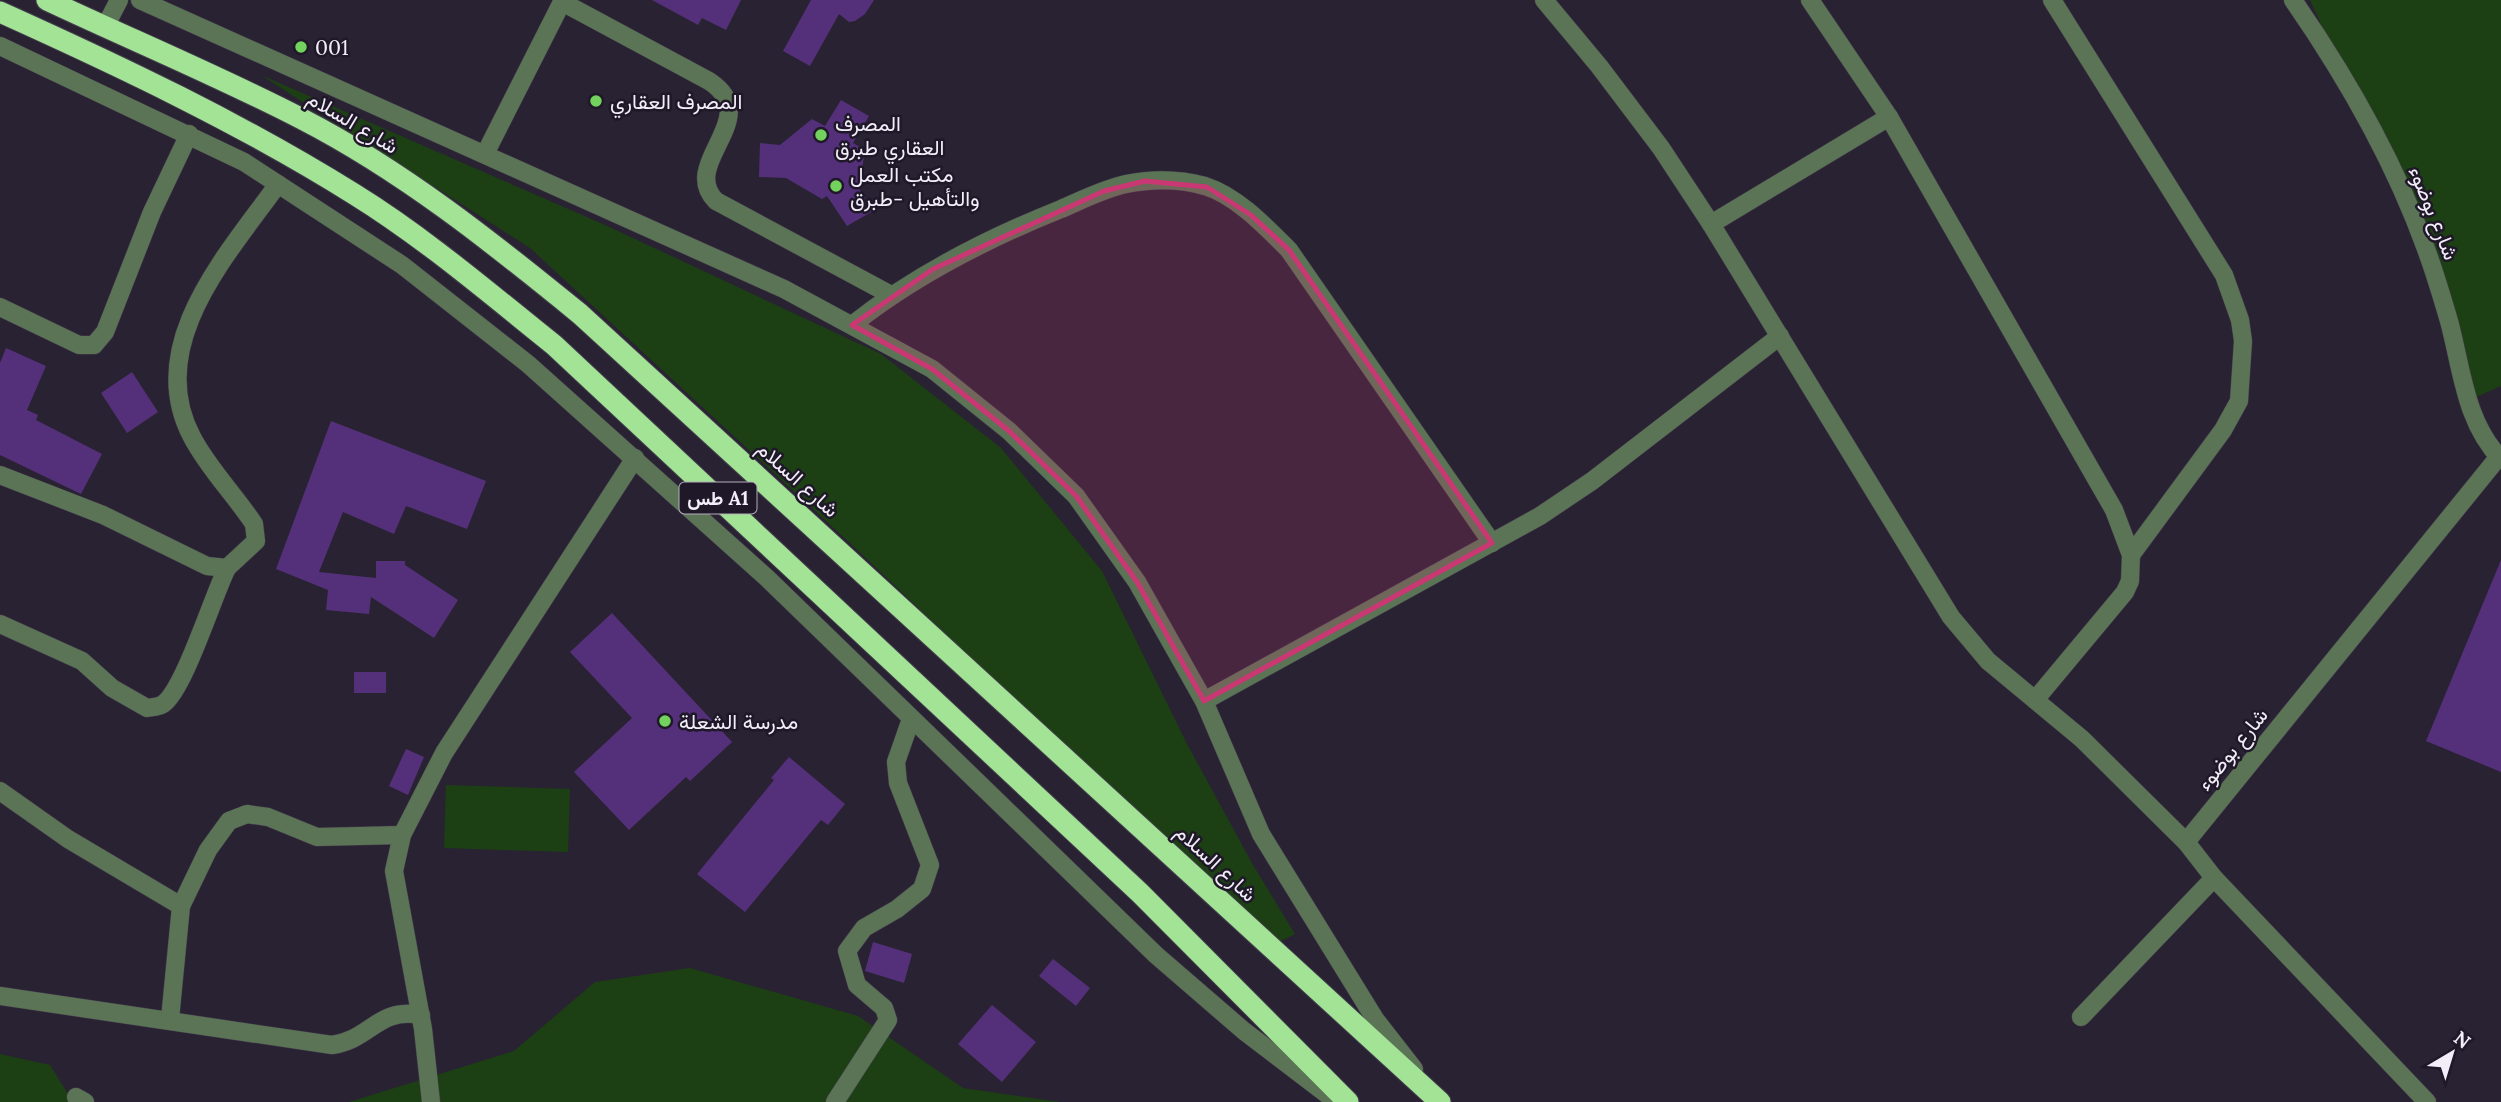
<svg xmlns="http://www.w3.org/2000/svg" width="2501" height="1102" font-family="Lora,Vazirmatn,serif">
  <style>
    .green { fill: #1c4014 }
    .building { fill: #55307a }
    .lines { fill: none; stroke-linecap: round; stroke-linejoin: round }
    .minor-casing { stroke: #453e4e; stroke-width: 19 }
    .highway-casing { stroke: #453e4e; stroke-width: 23 }
    .minor { stroke: #5b7455; stroke-width: 18 }
    .highway { stroke: #a3e395; stroke-width: 21 }
    .marked { fill: #c93873; fill-opacity: 0.2; stroke: #c93873; stroke-width: 5; stroke-linejoin: round }
    .poi-dot { fill: #73d25d; stroke: #1f1828; stroke-width: 2.5 }
    .labels { text-anchor: middle; dominant-baseline: central; stroke-width: 5; stroke-linejoin: round; paint-order: stroke }
    .shield { fill: #1f1828; stroke: #b3adba; stroke-width: 2 }
    .shield-label { font-size: 19px; font-weight: bold; fill: #f2edf8 }
    .poi-label { font-size: 21px; fill: #f2edf8; stroke: #1f1828; text-anchor: start }
    .street-label { font-size: 21px; fill: #f2edf8; stroke: #1f1828 }
  </style>
  <rect width="100%" height="100%" fill="#292232"/>
  <g class="green">
    <path d="M 2310,0 L 2501,0 L 2501,386 L 2465,402 L 2426,252 Z"/>
    <path d="M 261,75 L 605,225 L 881,354 L 1001,448 L 1102,571 L 1187,744 L 1253,865 L 1295,934 L 1273,945 L 853,546 L 530,248 Z"/>
    <path d="M 446,785 L 570,789 L 568,852 L 444,848 Z"/>
    <path d="M 690,968 L 858,1016 L 963,1088 L 1060,1102 L 349,1102 L 514,1051 L 595,982 Z"/>
    <path d="M 0,1054 L 50,1065 L 73,1102 L 0,1102 Z"/>
  </g>
  <g class="building">
    <path d="M 652,0 L 741,0 L 726,30 L 702,18 L 698,25 Z"/>
    <path d="M 811,0 L 874,0 L 865,14 L 855,21 L 849,22 L 839,14 L 810,66 L 783,51 Z"/>
    <path d="M 841,100 L 869,116 L 853,143 L 865,150 L 859,189 L 873,211 L 847,226 L 827,196 L 822,199 L 786,178 L 759,177 L 760,143 L 780,145 L 812,119 L 825,126 Z"/>
    <path d="M 6,348 L 46,366 L 27,410 L 38,415 L 36,420 L 102,454 L 81,494 L 0,455 L 0,363 Z"/>
    <path d="M 132,372 L 158,412 L 127,433 L 101,393 Z"/>
    <path d="M 331,421 L 486,481 L 467,529 L 406,506 L 394,534 L 343,512 L 319,572 L 376,578 L 376,561 L 405,561 L 405,565 L 458,600 L 434,638 L 371,597 L 369,614 L 326,610 L 328,590 L 276,569 Z"/>
    <path d="M 2501,560 L 2501,772 L 2426,741 Z"/>
    <path d="M 612,613 L 732,742 L 690,781 L 686,777 L 629,830 L 574,772 L 632,718 L 570,652 Z"/>
    <rect x="354" y="672" width="32" height="21"/>
    <path d="M 406,749 L 424,757 L 408,795 L 389,786 Z"/>
    <path d="M 789,757 L 845,804 L 828,825 L 821,820 L 745,912 L 697,874 L 774,780 L 771,778 Z"/>
    <path d="M 873,942 L 912,954 L 904,983 L 865,971 Z"/>
    <path d="M 1053,959 L 1090,988 L 1076,1006 L 1039,976 Z"/>
    <path d="M 992,1005 L 1036,1042 L 1002,1082 L 958,1044 Z"/>
  </g>
  <g class="lines">
    <g class="minor-casing">
      <g id="minor">
        <path d="M 140,0 L 784,289 L 932,369 L 1009,431 L 1076,496 L 1137,582 L 1204,701 L 1261,834 L 1375,1019 L 1414,1069"/>
        <path d="M 1544,0 L 1599,66 L 1661,148 L 1711,224 L 1951,617 L 1988,661 L 2082,739 L 2186,842 L 2214,878 L 2427,1102"/>
        <path d="M 1810,0 L 1889,117 L 2114,510 L 2131,555 L 2130,581 L 2125,592 L 2035,700"/>
        <path d="M 2052,0 L 2224,275 L 2240,320 L 2243,341 L 2239,401 L 2223,430 L 2131,555"/>
        <path d="M 2293,0 C 2347,78 2394,160 2426,249 C 2435,273 2442,297 2449,321 C 2462,369 2465,422 2501,459"/>
        <path d="M 562,2 L 709,81 C 766,118 678,163 716,201 L 891,295"/>
        <path d="M 105,27 L 119,0"/>
        <path d="M 0,46 L 244,162 L 402,265 L 528,364 L 767,578 L 1156,955 L 1244,1031 L 1337,1102"/>
        <path d="M 485,154 L 563,0"/>
        <path d="M 1711,224 L 1889,117"/>
        <path d="M 0,307 L 79,345 L 94,345 L 105,332 L 152,212 L 189,134"/>
        <path d="M 852,325 C 915,275 986,239 1061,209 C 1082,200 1103,189 1126,184 C 1151,179 1180,179 1205,186 C 1237,196 1266,227 1289,250 L 1492,543"/>
        <path d="M 0,475 L 103,515 L 207,566 L 227,568 L 256,541 L 254,524 C 235,495 208,468 192,437 C 143,345 228,254 278,184"/>
        <path d="M 0,624 L 82,661 L 112,688 L 147,708 C 152,707 159,707 163,704 C 184,690 213,596 227,568"/>
        <path d="M 1204,701 L 1540,516 L 1592,481 L 1780,336"/>
        <path d="M 0,791 L 68,839 L 181,906"/>
        <path d="M 2186,842 L 2501,454"/>
        <path d="M 0,996 L 332,1045 C 370,1040 378,1007 421,1015"/>
        <path d="M 2081,1017 L 2214,878"/>
        <path d="M 170,1019 L 181,906 L 208,850 L 229,821 L 247,814 L 268,817 L 317,837 L 402,835"/>
        <path d="M 76,1097 L 85,1102"/>
        <path d="M 431,1102 L 423,1029 L 394,871 L 402,835 L 444,753 L 635,458"/>
        <path d="M 835,1102 L 888,1020 L 884,1008 L 857,985 L 847,951 L 864,928 L 897,909 L 922,889 L 930,865 L 898,783 L 896,762 L 911,719"/>
      </g>
    </g>
    <g class="highway-casing">
      <g id="highway">
        <path d="M 47,0 C 132,40 219,76 302,119 C 403,171 493,243 580,314 L 1440,1102"/>
        <path d="M 0,12 C 120,66 242,124 354,194 C 425,238 489,293 554,345 L 1140,893 L 1348,1102"/>
      </g>
    </g>
    <use href="#minor" class="minor"/>
    <use href="#highway" class="highway"/>
  </g>
  <path class="marked" d="M 1145,181 L 1207,187 L 1251,215 L 1289,250 L 1492,543 L 1204,701 L 1137,582 L 1076,496 L 1009,431 L 932,369 L 852,325 L 933,269 L 1104,191 Z"/>
  <g class="poi-dot">
    <circle cx="301" cy="47" r="7"/>
    <circle cx="596" cy="101" r="7"/>
    <circle cx="821" cy="135" r="7"/>
    <circle cx="836" cy="186" r="7"/>
    <circle cx="665" cy="721" r="7"/>
  </g>
  <g class="labels">
    <rect class="shield" x="679.5" y="482.5" width="77" height="31" rx="5"/>
    <g class="shield-label">
      <text x="718" y="498">طس A1</text>
    </g>
    <g class="poi-label">
      <text x="315" y="47">001</text>
      <text x="610" y="101">المصرف العقاري</text>
      <text x="835" y="123">المصرف<tspan x="835" dy="24">العقاري طبرق</tspan></text>
      <text x="850" y="174">مكتب العمل<tspan x="850" dy="24">والتأهيل -طبرق</tspan></text>
      <text x="679" y="721">مدرسة الشعلة</text>
    </g>
    <g class="street-label">
      <text transform="translate(353 122) rotate(31)">شارع السلام</text>
      <text transform="translate(2434 213) rotate(68)">شارع بوضوء</text>
      <text transform="translate(798 479) rotate(42)">شارع السلام</text>
      <text transform="translate(2232 749) rotate(-51)">شارع بوضوء</text>
      <text transform="translate(1216 863) rotate(43)">شارع السلام</text>
    </g>
  </g>
  <g transform="translate(2452 1053) rotate(38)" stroke="#1f1828" stroke-width="5" paint-order="stroke">
  <path d="M0-5L12 26L0 18L-12 26Z" fill="#f2edf8"/>
  <text y="-10" font-size="19" font-weight="bold" text-anchor="middle" fill="#f2edf8">N</text>
  </g>
</svg>
